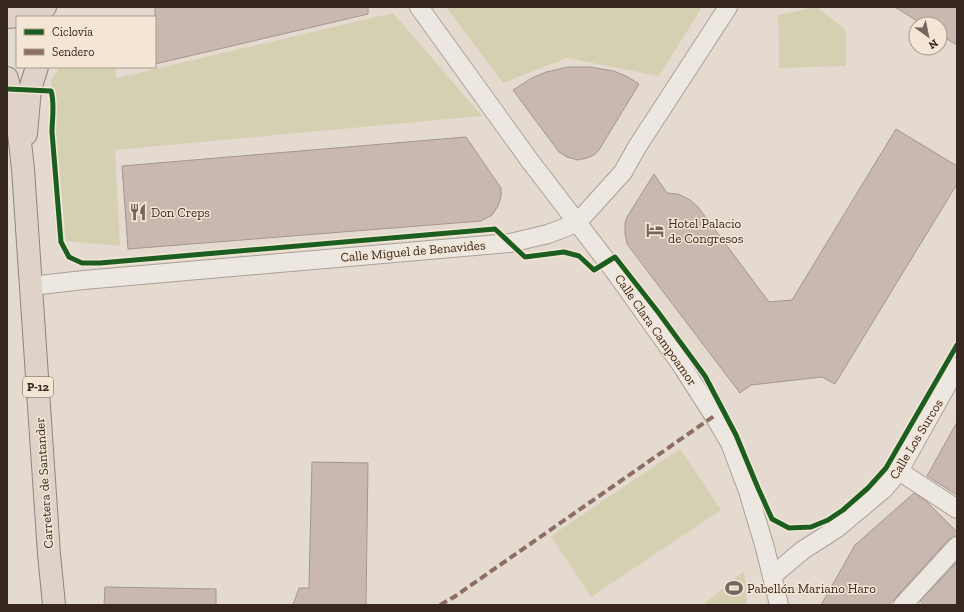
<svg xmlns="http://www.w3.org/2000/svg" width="964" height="612" font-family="'Zilla Slab',serif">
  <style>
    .green { fill: #d6d0b2 }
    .building { fill: #c8b8b0; stroke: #a4968e }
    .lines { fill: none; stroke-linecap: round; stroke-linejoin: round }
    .minor-casing { stroke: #a9a097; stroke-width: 20 }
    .trunk-casing { stroke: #8f857e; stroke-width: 24 }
    .minor { stroke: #ece7e0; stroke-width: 18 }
    .trunk { stroke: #ded2c9; stroke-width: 22 }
    .quiet { stroke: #8d6e63; stroke-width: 4; stroke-dasharray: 8 4; stroke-linecap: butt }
    .cycleway-casing { stroke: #f4e6d5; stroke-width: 8 }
    .cycleway { stroke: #1b5e20; stroke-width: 5 }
    .labels { text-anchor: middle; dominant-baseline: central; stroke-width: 3; stroke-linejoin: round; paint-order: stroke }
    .shield { fill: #f4e6d5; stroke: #706056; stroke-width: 1 }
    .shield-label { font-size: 12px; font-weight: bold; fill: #382720 }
    .poi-label { font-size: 13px; fill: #382720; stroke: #f4e6d5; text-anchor: start }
    .street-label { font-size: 13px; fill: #382720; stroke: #f4e6d5 }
  </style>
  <rect width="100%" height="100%" fill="#e4dacf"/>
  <g class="green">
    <path d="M 446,7 L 702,7 L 659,76 L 567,58 L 503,83 Z"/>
    <path d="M 817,7 L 846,30 L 846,66 L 779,68 L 778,15 Z"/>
    <path d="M 393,13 L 482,116 L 115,150 L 120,246 L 66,241 L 51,80 L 60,67 L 115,67 L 117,78 Z"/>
    <path d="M 680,449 L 721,510 L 591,597 L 551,536 Z"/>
    <path d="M 744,571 L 747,605 L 703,605 Z"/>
  </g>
  <g class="building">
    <path d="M 155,7 L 368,7 L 368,14 L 155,64 Z"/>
    <path d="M 895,7 L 957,7 L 957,45 L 940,35 L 940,24 L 922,24 Z"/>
    <path d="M 568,67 L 590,67 L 614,71 L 628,77 L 639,84 L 599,150 L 594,155 L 587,158 L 578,160 L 567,157 L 559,152 L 513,90 L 532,78 L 546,72 Z"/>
    <path d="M 896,129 L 957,166 L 957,184 L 835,384 L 822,377 L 751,385 L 740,393 L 627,244 L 625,233 L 625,223 L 627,217 L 654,174 L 667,193 L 678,194 L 690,200 L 698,207 L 769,302 L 792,300 Z"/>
    <path d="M 466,137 L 501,188 L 501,197 L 498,206 L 492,215 L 481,221 L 128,249 L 122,166 Z"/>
    <path d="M 957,422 L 957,495 L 927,476 Z"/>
    <path d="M 312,462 L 368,463 L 366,605 L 293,605 L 299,588 L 309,588 Z"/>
    <path d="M 914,493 L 925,500 L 957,532 L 957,536 L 949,539 L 889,605 L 821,605 L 855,545 Z"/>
    <path d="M 957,562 L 957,605 L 924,605 L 920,601 Z"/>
    <path d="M 105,587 L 216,589 L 216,605 L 104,605 Z"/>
  </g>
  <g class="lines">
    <g class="minor-casing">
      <g id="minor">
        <path d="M 419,7 L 530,161 L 615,272 L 680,363 L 714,416 L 730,443 L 748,491 L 765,548 L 779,605"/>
        <path d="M 31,286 L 84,280 L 510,243 L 548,234 L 577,223 L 623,172 L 637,147 L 728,7"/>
        <path d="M 899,471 L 957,509"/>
        <path d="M 772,576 L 803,550 L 836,529 L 885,488 L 899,471 L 957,367"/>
        <path d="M 903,605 L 957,546"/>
      </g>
    </g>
    <g class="trunk-casing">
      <g id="trunk">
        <path d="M 7,17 C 20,17 34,14 45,7"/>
        <path d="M 7,78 L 18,124 L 23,169 L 49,554 L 54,605"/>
        <path d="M 26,134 L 30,89 L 37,67"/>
      </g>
    </g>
    <use href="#minor" class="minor"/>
    <use href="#trunk" class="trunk"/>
    <path class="quiet" d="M 440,605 L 454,597 L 714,416"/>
    <g class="cycleway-casing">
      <path id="cycleway" d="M 7,89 L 51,91 C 55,103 52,120 52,132 L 61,242 L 69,257 L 82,263 L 100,263 L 495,229 L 525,257 L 564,252 L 579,256 L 594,270 L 615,257 L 658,312 L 705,376 L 736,435 L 758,488 L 772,519 L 789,528 L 811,527 L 828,520 L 843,510 L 868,488 L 886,468 L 957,345"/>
    </g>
    <use href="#cycleway" class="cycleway"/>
  </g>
  <defs>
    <g id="restaurant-bare" transform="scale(1.38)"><path d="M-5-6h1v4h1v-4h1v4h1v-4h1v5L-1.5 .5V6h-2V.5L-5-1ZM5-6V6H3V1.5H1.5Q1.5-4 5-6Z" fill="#74665d" stroke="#f4e6d5" stroke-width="2.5" paint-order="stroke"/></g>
    <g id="hotel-bare" transform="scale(1.38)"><path d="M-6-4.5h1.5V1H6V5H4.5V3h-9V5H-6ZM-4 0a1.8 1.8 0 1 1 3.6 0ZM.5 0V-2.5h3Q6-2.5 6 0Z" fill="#74665d" stroke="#f4e6d5" stroke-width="2.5" paint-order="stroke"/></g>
    <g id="stadium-bare" transform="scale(1.38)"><path d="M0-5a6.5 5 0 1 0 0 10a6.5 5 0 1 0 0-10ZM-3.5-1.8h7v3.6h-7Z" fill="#74665d" stroke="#f4e6d5" stroke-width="2.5" paint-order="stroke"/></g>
  </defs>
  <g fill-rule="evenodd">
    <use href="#restaurant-bare" x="138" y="212"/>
    <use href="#hotel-bare" x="655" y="230"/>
    <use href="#stadium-bare" x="734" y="588"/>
  </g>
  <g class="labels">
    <rect class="shield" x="23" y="377" width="30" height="20" rx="3"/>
    <g class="shield-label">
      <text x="38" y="387">P-12</text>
    </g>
    <g class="poi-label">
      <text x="151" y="212">Don Creps</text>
      <text x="668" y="223">Hotel Palacio<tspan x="668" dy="15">de Congresos</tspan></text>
      <text x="747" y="588">Pabellón Mariano Haro</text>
    </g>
    <g class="street-label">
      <text transform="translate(413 251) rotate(-5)">Calle Miguel de Benavides</text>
      <text transform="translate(656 330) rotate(55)">Calle Clara Campoamor</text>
      <text transform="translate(916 439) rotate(-59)">Calle Los Surcos</text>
      <text transform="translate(44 483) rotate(-94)">Carretera de Santander</text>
    </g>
  </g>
  <rect width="964" height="612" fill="none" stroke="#382720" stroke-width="16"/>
  <rect x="16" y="16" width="140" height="52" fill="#f4e6d5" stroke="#a99a8d"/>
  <rect x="24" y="29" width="20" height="6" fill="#1b5e20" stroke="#a99a8d"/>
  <text x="52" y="36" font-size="12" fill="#382720">Ciclovía</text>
  <rect x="24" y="49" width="20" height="6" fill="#8d6e63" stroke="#a99a8d"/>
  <text x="52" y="56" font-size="12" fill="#382720">Sendero</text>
  <g transform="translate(928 36) rotate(147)"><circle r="19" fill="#f4e6d5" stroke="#a99a8d"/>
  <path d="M0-3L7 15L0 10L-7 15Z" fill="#74665d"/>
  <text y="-6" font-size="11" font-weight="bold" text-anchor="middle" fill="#382720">N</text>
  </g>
</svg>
